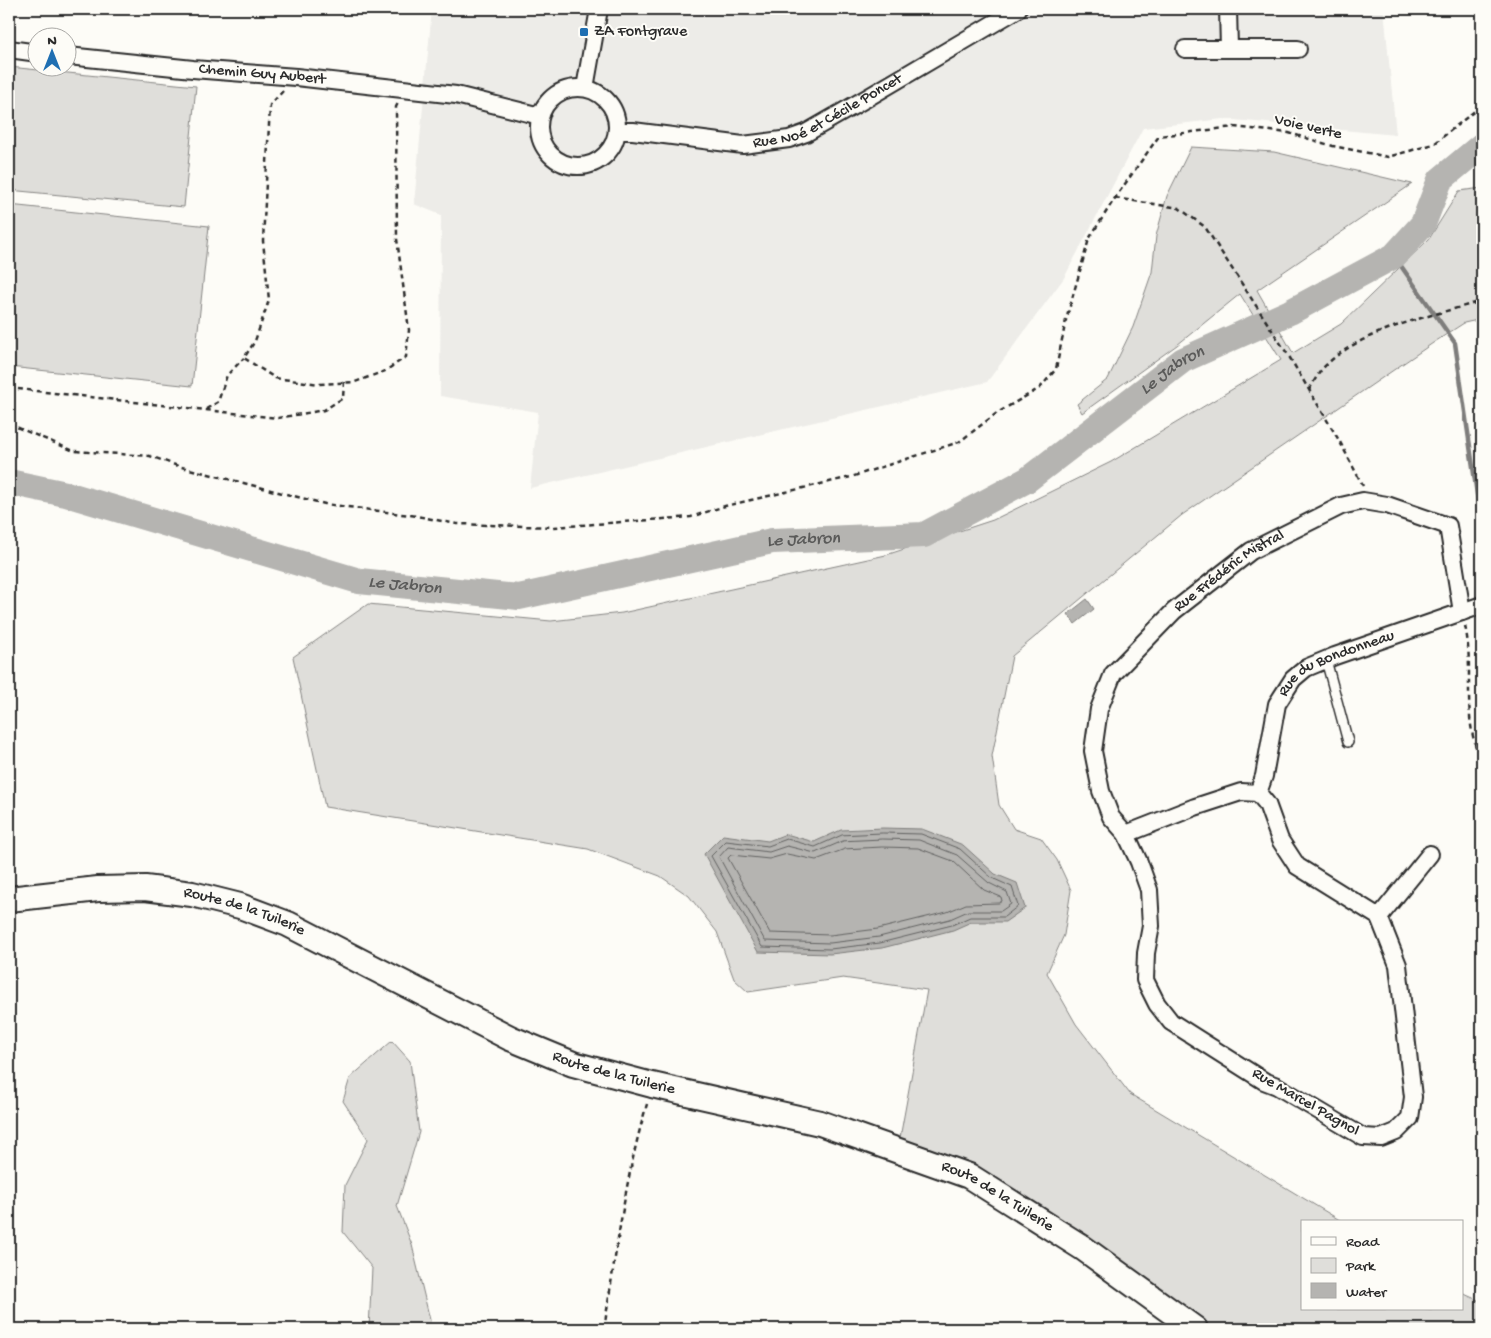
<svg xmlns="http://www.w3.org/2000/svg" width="1491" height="1338" font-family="'Gochi Hand',sans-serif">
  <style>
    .built { fill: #edece8 }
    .green { fill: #dfdeda; stroke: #858482 }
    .water { fill: #b5b4b1; stroke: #7e7d7b }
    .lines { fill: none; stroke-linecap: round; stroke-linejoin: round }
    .shore { stroke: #626261; stroke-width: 1 }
    .stream { stroke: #7e7d7b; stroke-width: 4.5 }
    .river { stroke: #b5b4b1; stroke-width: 26 }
    .service-casing { stroke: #2b2b2b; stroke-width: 12 }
    .minor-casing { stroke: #2b2b2b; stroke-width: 20 }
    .secondary-casing { stroke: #2b2b2b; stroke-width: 28 }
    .path { stroke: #2b2b2b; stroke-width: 2.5; stroke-dasharray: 5 4; stroke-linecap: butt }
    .service { stroke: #fdfcf7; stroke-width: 9 }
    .minor { stroke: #fdfcf7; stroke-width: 16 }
    .secondary { stroke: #fdfcf7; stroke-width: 24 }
    .poi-dot { fill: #1f6fb2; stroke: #fdfcf7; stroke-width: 2 }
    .labels { text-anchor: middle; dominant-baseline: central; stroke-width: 4; stroke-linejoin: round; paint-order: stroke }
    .poi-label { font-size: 16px; fill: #2b2b2b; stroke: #fdfcf7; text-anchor: start }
    .street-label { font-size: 16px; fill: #2b2b2b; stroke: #fdfcf7 }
    .water-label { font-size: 18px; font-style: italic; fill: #5b5b5a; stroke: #fdfcf7 }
  </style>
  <rect width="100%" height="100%" fill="#fdfcf7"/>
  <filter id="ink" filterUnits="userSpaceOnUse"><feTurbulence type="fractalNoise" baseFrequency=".02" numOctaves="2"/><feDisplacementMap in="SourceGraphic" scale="10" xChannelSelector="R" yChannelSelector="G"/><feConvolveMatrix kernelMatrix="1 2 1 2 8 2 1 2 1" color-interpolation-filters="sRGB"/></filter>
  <g filter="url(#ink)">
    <path class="built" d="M 432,9 L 1384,9 L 1396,135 L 1223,119 L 1143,128 L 1064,278 L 987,382 L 530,488 L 538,412 L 440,396 L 441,215 L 414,204 Z"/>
    <g class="green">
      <path d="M 9,67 L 196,86 L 184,207 L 9,190 Z"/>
      <path d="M 1191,147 L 1274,152 L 1412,184 L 1257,290 L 1293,353 L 1341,324 L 1429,239 L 1459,191 L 1482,188 L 1482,319 L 1464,323 L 1433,343 L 1182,515 L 1012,656 L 992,756 L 999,805 L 1014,829 L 1041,838 L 1057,860 L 1071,890 L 1064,935 L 1047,973 L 1076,1024 L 1130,1094 L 1343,1222 L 1302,1222 L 1302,1309 L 1462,1309 L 1462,1293 L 1482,1302 L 1482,1329 L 1210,1329 L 1011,1187 L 947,1155 L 900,1138 L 927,990 L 843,978 L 748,992 L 734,979 L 717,932 L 689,896 L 660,876 L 588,849 L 325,807 L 293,657 L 368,604 L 551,621 L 622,613 L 886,555 L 993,520 L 1111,462 L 1281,360 L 1240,294 L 1177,345 L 1082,413 L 1077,404 L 1108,379 L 1133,327 L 1152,272 L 1156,236 L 1167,196 Z"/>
      <path d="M 9,205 L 209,226 L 192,386 L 9,367 Z"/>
      <path d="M 392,1041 L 410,1061 L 419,1132 L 397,1206 L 412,1245 L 430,1320 L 429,1329 L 369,1329 L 372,1268 L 343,1232 L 345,1185 L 368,1139 L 343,1101 L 350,1078 Z"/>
    </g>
    <g class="water">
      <path d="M 1087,599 L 1094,609 L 1075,624 L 1068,614 Z"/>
      <path d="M 883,828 L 922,829 L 963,845 L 995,874 L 1017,883 L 1025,908 L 1005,922 L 971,922 L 953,930 L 882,948 L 830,954 L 758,952 L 704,854 L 723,835 L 768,841 L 786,834 L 814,842 L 841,830 Z"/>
    </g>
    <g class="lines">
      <g class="shore">
        <path d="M 883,833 L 921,834 L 960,849 L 992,878 L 1012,887 L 1018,906 L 1004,917 L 970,917 L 952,925 L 880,943 L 830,949 L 762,947 L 711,856 L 726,841 L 768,846 L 787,839 L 815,847 L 842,835 Z"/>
        <path d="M 883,839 L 919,840 L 957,855 L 989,883 L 1007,892 L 1011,904 L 1001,911 L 968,911 L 950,919 L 879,937 L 830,943 L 765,941 L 719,857 L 728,847 L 769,852 L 787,846 L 815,853 L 843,841 Z"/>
        <path d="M 883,847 L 918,848 L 953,861 L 984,890 L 1001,897 L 1002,901 L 999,903 L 966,904 L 947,912 L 878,929 L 830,935 L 770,933 L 728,858 L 731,855 L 769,859 L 787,854 L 816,860 L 845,849 Z"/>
      </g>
      <path class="stream" d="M 1394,256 L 1455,343 L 1482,529"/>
      <path class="river" id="s1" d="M 9,482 L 66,494 L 359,581 L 519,597 L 772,541 L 924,535 L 1027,480 L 1183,360 L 1290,312 L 1394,256 L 1423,224 L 1440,180 L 1482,145"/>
      <g class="service-casing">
        <path id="service" d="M 1326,660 L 1348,742"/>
      </g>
      <g class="minor-casing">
        <g id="minor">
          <path d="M 1228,9 L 1229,48"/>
          <path d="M 9,49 L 38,53"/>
          <path d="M 1185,49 L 1298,49"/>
          <path id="s2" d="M 68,56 L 193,69 L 296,77 L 456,95 L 540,116"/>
          <circle cx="578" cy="127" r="39"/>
          <path d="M 585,88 L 599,9"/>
          <path id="s3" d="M 618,131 L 633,131 L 743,145 L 789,139 L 806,133 L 867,98 L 1018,9"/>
          <path id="s4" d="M 1258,793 L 1267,804 L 1280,840 L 1297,866 L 1379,917 L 1398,965 L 1413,1097 L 1410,1118 L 1396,1132 L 1381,1138 L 1363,1137 L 1277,1086 L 1264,1081 L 1171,1022 L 1157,1004 L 1145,980 L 1146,953 L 1151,926 L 1149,890 L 1139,862 L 1126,834 L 1111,817 L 1101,791 L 1093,751 L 1099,709 L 1113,674 L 1174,611 L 1251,551 L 1341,506 L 1363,501 L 1387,505 L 1448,526 L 1462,612"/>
          <path id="s5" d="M 1126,834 L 1195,807 L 1241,792 L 1258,793 L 1264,776 L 1277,704 L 1293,679 L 1306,668 L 1335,656 L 1482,605"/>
          <path d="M 1379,917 L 1430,854"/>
        </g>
      </g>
      <g class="secondary-casing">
        <g id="secondary">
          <path id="s6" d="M 9,899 L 98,889 L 145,888 L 192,894 L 240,906 L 288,924 L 510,1038 L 573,1064 L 652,1085 L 820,1123 L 969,1176 L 1083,1248 L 1195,1329"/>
        </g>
      </g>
      <g class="path">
        <path d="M 283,91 L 270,105 L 263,241 L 269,300 L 255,341 L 244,358 L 275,378 L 320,384 L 355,382 L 385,371 L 406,357 L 409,330 L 397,239 L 396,107 L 398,103"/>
        <path d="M 1115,198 L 1179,208 L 1205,227 L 1290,358 L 1340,442 L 1363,486"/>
        <path d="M 9,388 L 278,418 L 324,410 L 343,398 L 344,382"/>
        <path d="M 1309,390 C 1314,382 1318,373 1324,367 C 1361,329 1432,316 1482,301"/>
        <path d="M 206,409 L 218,402 L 227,375 L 244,358"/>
        <path d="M 9,424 L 74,451 L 150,456 L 178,466 L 325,504 L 417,516 L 457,524 L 554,527 L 691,517 L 725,506 L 851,477 L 959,442 L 997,413 L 1040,388 L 1056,369 L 1066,320 L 1089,239 L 1115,198 L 1159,136 L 1234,127 L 1289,133 L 1333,146 L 1388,157 L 1434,144 L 1482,105"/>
        <path d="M 1465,626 C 1475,670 1460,719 1482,761"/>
        <path d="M 604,1329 C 616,1254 625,1177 647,1104"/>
      </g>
      <use href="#service" class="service"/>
      <use href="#minor" class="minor"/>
      <use href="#secondary" class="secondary"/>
    </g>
  </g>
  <rect class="poi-dot" x="579" y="27" width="10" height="10" rx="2.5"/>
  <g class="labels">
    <g class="poi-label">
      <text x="594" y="32">ZA Fontgrave</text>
    </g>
    <g class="street-label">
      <text stroke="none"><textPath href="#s2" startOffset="195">Chemin Guy Aubert</textPath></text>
      <text stroke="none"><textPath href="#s3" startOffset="218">Rue Noé et Cécile Poncet</textPath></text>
      <text transform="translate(1308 128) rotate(13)">Voie verte</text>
      <text stroke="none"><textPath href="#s4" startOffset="1192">Rue Frédéric Mistral</textPath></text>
      <text stroke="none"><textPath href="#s5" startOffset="306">Rue du Bondonneau</textPath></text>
      <text stroke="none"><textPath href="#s6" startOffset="239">Route de la Tuilerie</textPath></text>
      <text stroke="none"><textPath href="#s6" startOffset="644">Route de la Tuilerie</textPath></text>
      <text transform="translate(1305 1103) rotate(30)">Rue Marcel Pagnol</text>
      <text stroke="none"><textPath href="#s6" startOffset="1049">Route de la Tuilerie</textPath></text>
    </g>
    <g class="water-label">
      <text stroke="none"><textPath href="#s1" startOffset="1235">Le Jabron</textPath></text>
      <text stroke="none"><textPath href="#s1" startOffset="815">Le Jabron</textPath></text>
      <text stroke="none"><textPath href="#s1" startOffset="410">Le Jabron</textPath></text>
    </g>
  </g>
  <rect width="1491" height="1338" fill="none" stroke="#fdfcf7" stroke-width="30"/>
  <rect x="15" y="15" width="1461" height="1308" fill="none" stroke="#2b2b2b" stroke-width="2" filter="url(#ink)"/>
  <rect x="1301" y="1220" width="162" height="90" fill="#fdfcf7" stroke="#a9a8a5"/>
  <rect x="1311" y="1237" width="25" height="8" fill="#fdfcf7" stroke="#a9a8a5"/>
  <text x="1346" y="1246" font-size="15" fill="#2b2b2b">Road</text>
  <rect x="1311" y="1258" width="25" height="15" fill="#dfdeda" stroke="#a9a8a5"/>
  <text x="1346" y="1270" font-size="15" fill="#2b2b2b">Park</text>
  <rect x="1311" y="1283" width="25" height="15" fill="#b5b4b1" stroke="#a9a8a5"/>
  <text x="1346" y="1296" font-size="15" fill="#2b2b2b">Water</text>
  <g transform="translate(52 52)"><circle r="24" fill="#fdfcf7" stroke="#a9a8a5"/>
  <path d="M0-4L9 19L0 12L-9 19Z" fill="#1f6fb2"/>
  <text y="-8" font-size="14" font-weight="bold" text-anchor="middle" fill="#2b2b2b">N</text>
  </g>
</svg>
